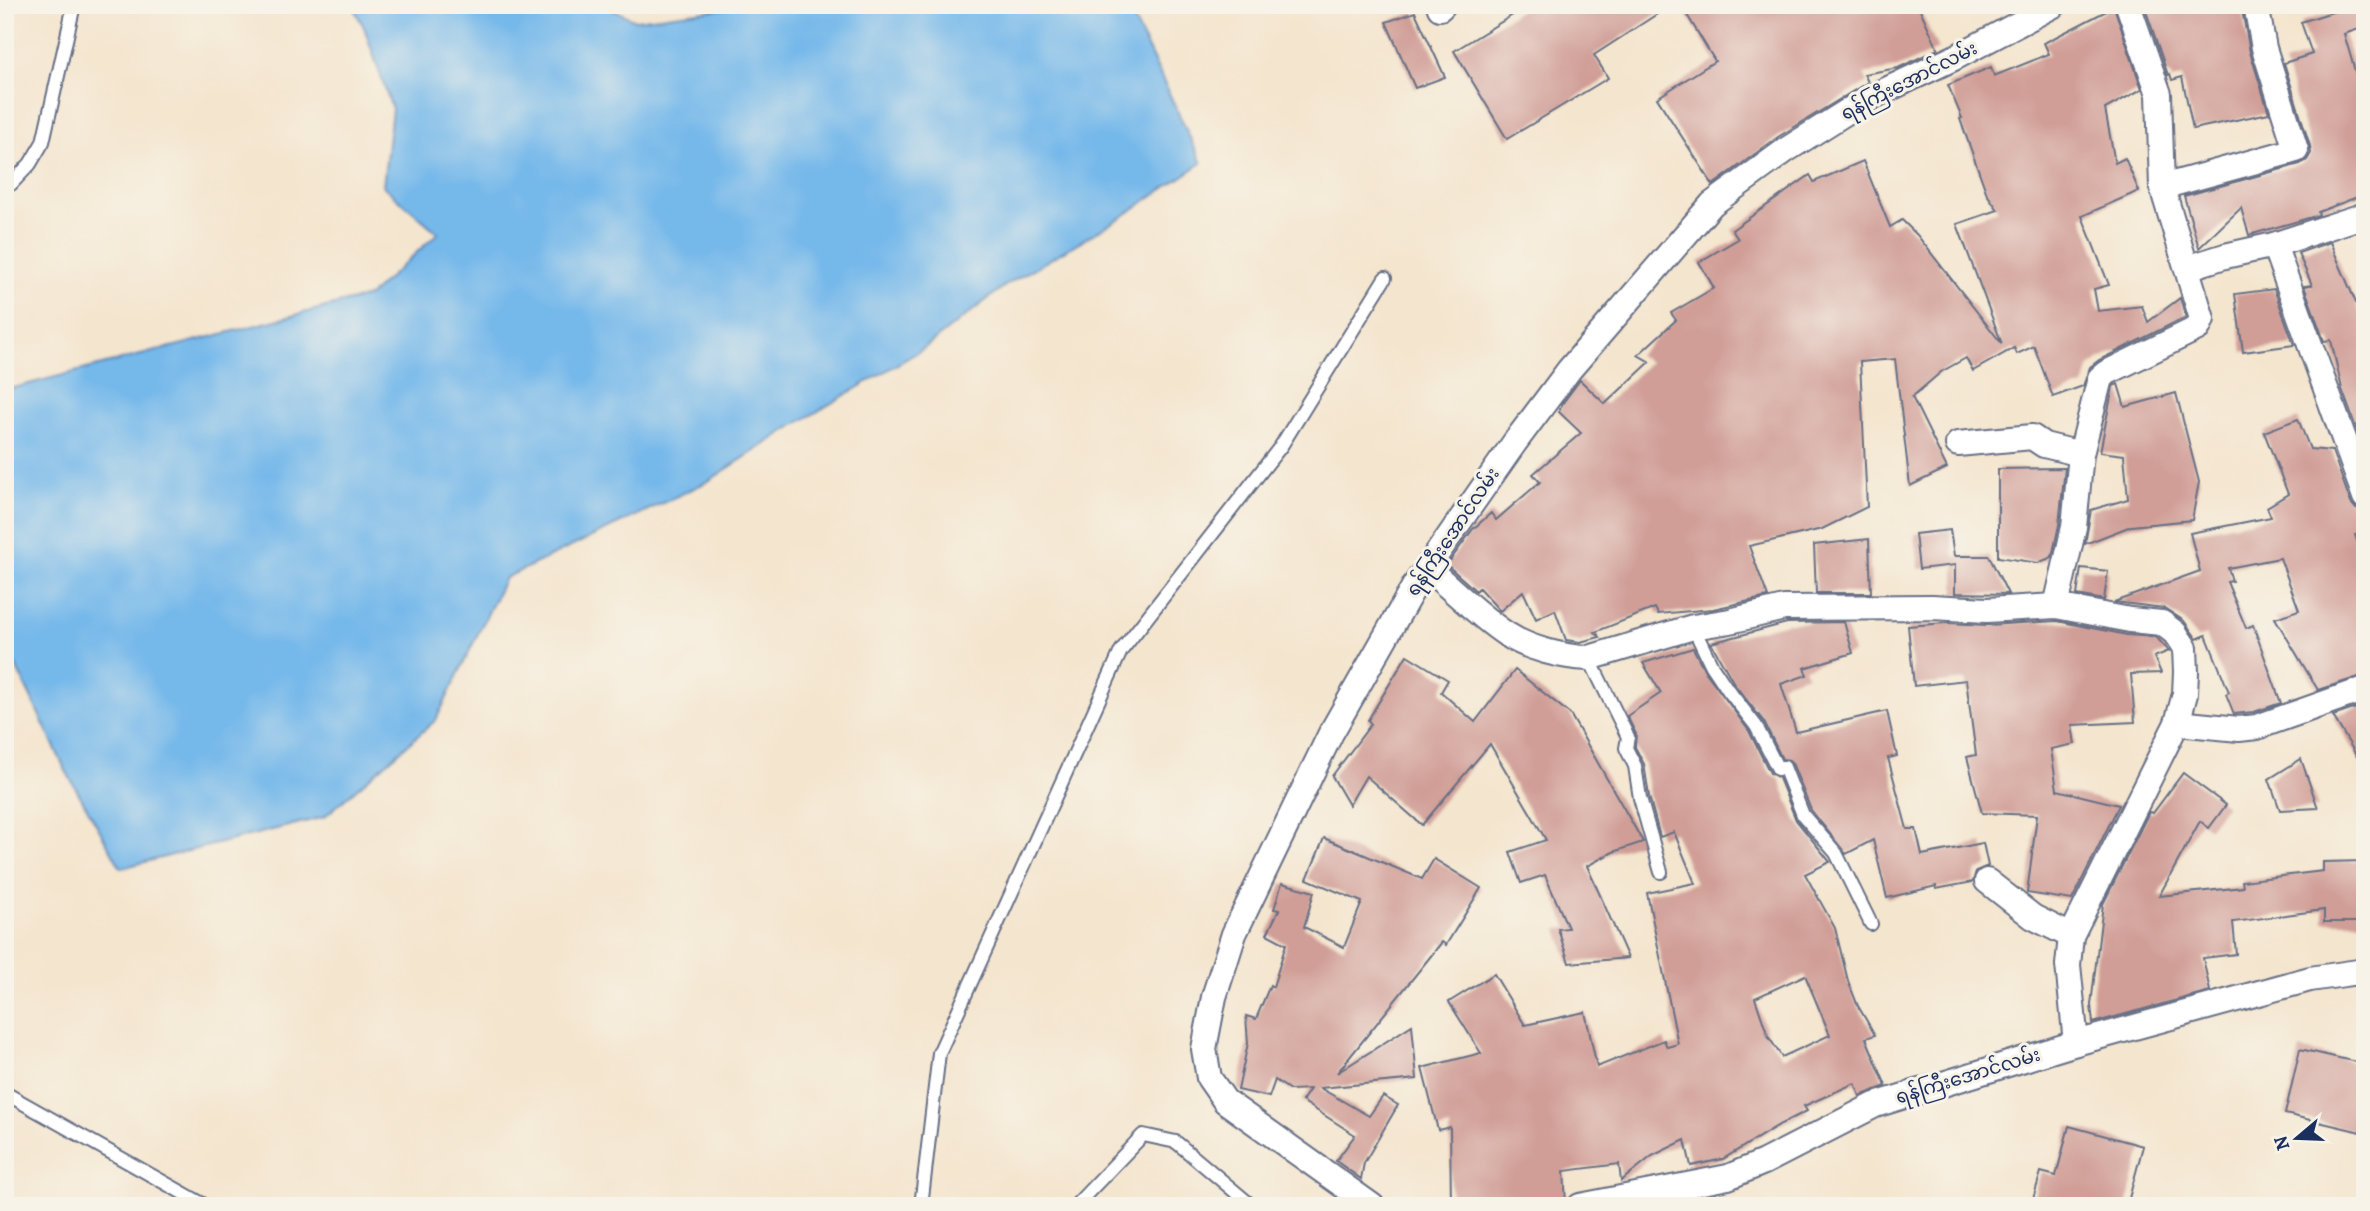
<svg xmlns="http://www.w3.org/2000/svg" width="2370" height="1211" font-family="Alegreya,'Noto Sans Myanmar',serif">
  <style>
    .water { fill: #74b8ea; stroke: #4874a4; stroke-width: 2 }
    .building { fill: #d09e97; fill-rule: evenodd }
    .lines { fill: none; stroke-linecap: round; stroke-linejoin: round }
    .lane-casing { stroke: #676f85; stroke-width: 16 }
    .street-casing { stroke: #676f85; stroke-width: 28 }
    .lane { stroke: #fff; stroke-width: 12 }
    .street { stroke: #fff; stroke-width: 24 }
    .labels { text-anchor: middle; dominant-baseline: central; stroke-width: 6; stroke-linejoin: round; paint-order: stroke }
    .street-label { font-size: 19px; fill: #1b2f5e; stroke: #f7f3e8 }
  </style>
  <rect width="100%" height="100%" fill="#f7f3e8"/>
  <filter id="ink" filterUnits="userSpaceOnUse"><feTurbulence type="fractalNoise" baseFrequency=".0143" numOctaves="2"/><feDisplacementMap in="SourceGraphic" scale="14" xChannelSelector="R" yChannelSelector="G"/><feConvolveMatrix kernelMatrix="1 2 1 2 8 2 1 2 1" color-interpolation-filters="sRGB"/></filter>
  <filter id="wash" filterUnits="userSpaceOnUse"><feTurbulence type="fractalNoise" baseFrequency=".00686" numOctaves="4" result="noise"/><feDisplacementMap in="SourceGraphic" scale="28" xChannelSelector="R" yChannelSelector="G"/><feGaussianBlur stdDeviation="1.57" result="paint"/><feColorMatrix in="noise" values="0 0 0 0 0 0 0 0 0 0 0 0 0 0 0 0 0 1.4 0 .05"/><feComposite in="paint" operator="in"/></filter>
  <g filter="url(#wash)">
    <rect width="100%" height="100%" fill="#f4e5ce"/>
    <path class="water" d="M 352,5 L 604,5 L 635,20 L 752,5 L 1122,5 L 1130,11 L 1202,163 L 1122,217 L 1006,285 L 923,349 L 793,426 L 707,482 L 505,578 L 436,720 L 324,817 L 121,868 L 65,769 L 5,643 L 5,390 L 369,296 L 438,233 L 383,186 L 392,109 L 364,27 Z"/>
    <g id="blocks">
      <g class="building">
        <path d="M 1529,5 L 1671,5 L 1594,55 L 1608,78 L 1507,139 L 1454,51 Z"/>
        <path d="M 1681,5 L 1918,5 L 1938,49 L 1898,68 L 1864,74 L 1868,82 L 1778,137 L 1713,185 L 1657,98 L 1715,61 Z"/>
        <path d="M 2144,5 L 2241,5 L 2250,52 L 2269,113 L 2193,129 L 2182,77 L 2172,80 L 2170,74 L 2168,75 Z"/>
        <path d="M 2354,5 L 2365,5 L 2365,27 L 2344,34 L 2365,105 L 2365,194 L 2318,212 L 2319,215 L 2249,235 L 2241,208 L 2199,248 L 2184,196 L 2300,164 L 2307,160 L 2311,153 L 2310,146 L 2284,63 L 2312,54 L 2301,22 Z"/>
        <path d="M 2114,7 L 2142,89 L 2105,109 L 2115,163 L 2125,158 L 2139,191 L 2082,216 L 2109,285 L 2094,289 L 2098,311 L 2142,306 L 2148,322 L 2180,298 L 2186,317 L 2099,360 L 2090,367 L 2083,386 L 2053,397 L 2034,346 L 2017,354 L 2014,348 L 1973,371 L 1966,358 L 1941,372 L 1912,397 L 1947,468 L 1910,486 L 1895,359 L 1860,362 L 1867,507 L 1822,529 L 1749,546 L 1768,597 L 1713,609 L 1658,614 L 1655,608 L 1595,632 L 1600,637 L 1580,642 L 1566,640 L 1555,610 L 1536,619 L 1523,591 L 1500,611 L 1479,588 L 1476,591 L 1447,565 L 1473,529 L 1491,513 L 1496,520 L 1540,482 L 1533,474 L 1581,433 L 1559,412 L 1562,404 L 1580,380 L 1605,404 L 1650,362 L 1638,355 L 1676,320 L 1671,313 L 1714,288 L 1699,262 L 1738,239 L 1732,230 L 1810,175 L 1814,182 L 1863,161 L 1890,227 L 1902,220 L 1917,235 L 2002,344 L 1957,224 L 1998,210 L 1987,194 L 1960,119 L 1962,118 L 1948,85 L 1991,67 L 1994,76 L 2049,54 L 2044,43 Z"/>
        <path d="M 1415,12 L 1445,77 L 1415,88 L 1386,22 Z"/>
        <path d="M 2330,242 L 2365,324 L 2365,444 L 2362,444 L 2342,389 L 2331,340 L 2324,341 L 2304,286 L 2312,285 L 2298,253 Z"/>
        <path d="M 2274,289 L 2294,345 L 2243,352 L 2235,294 Z"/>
        <path d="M 2118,384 L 2125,407 L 2176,393 L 2199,482 L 2192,520 L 2131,526 L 2085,544 L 2091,510 L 2128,499 L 2124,455 L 2100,452 L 2113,386 Z"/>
        <path d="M 2298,419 L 2310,449 L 2332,451 L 2351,503 L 2356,509 L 2365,512 L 2365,533 L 2355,535 L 2365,563 L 2365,675 L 2318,690 L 2275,618 L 2299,610 L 2280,558 L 2228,568 L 2232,581 L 2227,582 L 2246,628 L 2253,625 L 2281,703 L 2254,712 L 2234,714 L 2226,694 L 2229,692 L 2206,635 L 2197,639 L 2184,621 L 2164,608 L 2114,602 L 2200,571 L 2190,533 L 2271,517 L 2267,507 L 2288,494 L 2264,432 Z"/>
        <path d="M 2065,468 L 2059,525 L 2052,557 L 2038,563 L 1998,557 L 1998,469 Z"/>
        <path d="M 1950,530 L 1954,556 L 1989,556 L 2008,594 L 1955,593 L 1955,565 L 1919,569 L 1915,534 Z"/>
        <path d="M 1869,539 L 1871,593 L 1816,593 L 1814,545 Z"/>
        <path d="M 2081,568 L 2108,571 L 2104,600 L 2077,595 Z"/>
        <path d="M 2057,621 L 2127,635 L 2156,637 L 2169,651 L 2154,657 L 2161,673 L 2131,674 L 2135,722 L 2072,725 L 2075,744 L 2051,749 L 2057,790 L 2119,805 L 2072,900 L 2027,893 L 2037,815 L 1982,813 L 1967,757 L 1976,755 L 1966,680 L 1914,686 L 1908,626 L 1947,623 L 1988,625 Z"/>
        <path d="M 1844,622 L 1853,653 L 1804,668 L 1807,675 L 1781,684 L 1796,732 L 1887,711 L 1897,756 L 1888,758 L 1907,829 L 1916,829 L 1922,855 L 1983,843 L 1988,866 L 1976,871 L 1973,882 L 1936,889 L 1936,886 L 1887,898 L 1873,840 L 1846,854 L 1811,810 L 1792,763 L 1789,760 L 1782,759 L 1764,722 L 1735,685 L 1711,643 L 1787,623 Z"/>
        <path d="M 1693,648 L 1705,671 L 1749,731 L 1770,773 L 1779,778 L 1796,820 L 1830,862 L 1805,874 L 1835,928 L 1848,981 L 1858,1006 L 1875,1035 L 1866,1038 L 1886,1086 L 1860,1096 L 1855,1083 L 1804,1106 L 1807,1111 L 1779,1125 L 1723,1159 L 1691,1166 L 1685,1140 L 1652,1156 L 1621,1181 L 1619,1164 L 1564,1171 L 1566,1204 L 1451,1206 L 1450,1127 L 1438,1130 L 1422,1068 L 1481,1053 L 1449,1002 L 1494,974 L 1525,1025 L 1585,1012 L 1597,1067 L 1664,1040 L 1667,1047 L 1678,1044 L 1647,893 L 1695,883 L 1674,832 L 1660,837 L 1649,796 L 1644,764 L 1635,747 L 1636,734 L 1627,716 L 1661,693 L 1643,663 ZM 1805,975 L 1830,1035 L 1782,1057 L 1768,1036 L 1755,998 Z"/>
        <path d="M 1407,655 L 1448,680 L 1441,692 L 1475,722 L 1515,670 L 1570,714 L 1643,842 L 1613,852 L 1587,866 L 1628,958 L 1569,963 L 1558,929 L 1568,928 L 1545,875 L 1521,883 L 1510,852 L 1546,840 L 1490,744 L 1422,825 L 1366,776 L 1349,805 L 1332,776 L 1371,724 L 1368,720 Z"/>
        <path d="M 2365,705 L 2365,770 L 2333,716 Z"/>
        <path d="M 2301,759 L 2318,808 L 2280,810 L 2269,779 Z"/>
        <path d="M 2183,773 L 2226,805 L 2209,828 L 2200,821 L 2159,896 L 2243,887 L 2242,881 L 2323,871 L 2323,862 L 2365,861 L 2365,922 L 2324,922 L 2324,910 L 2233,922 L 2236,954 L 2203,958 L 2210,991 L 2093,1023 L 2091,1005 L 2103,904 L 2149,812 L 2153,813 Z"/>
        <path d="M 1324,838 L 1422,879 L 1434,859 L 1481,888 L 1446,945 L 1442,942 L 1337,1073 L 1412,1025 L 1417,1079 L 1320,1088 L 1369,1116 L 1383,1096 L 1398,1105 L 1364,1163 L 1361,1179 L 1336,1161 L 1355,1135 L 1302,1101 L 1310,1089 L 1290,1090 L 1275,1080 L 1269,1097 L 1238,1090 L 1248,1043 L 1246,1016 L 1256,1019 L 1270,985 L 1273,987 L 1286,944 L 1267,934 L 1279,910 L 1274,909 L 1282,883 L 1314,892 L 1304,927 L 1344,947 L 1362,902 L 1307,879 Z"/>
        <path d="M 2300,1049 L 2365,1064 L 2365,1133 L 2285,1114 Z"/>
        <path d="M 2069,1126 L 2143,1146 L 2127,1206 L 2031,1206 L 2041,1172 L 2056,1176 Z"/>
      </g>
    </g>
  </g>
  <g filter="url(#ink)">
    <use href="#blocks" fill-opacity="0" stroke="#676f85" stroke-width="2"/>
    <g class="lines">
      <g class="lane-casing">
        <g id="lane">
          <path d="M 5,186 L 11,184 L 30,164 L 43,142 L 74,5"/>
          <path d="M 1693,627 L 1712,666 L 1728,690 L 1756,726 L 1778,769 L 1784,767 L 1803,815 L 1836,853 L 1871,924"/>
          <path d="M 1589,658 L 1628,737 L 1626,748 L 1635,766 L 1640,798 L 1661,872"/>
          <path d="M 5,1093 L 206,1206"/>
          <path d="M 921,1206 L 939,1053 L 1121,651 L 1281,446 L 1385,278"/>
          <path d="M 1075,1206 L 1143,1135 L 1176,1142 L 1252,1206"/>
        </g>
      </g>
      <g class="street-casing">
        <g id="street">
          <path d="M 1439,5 L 1440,8 L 1443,5"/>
          <path d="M 2162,187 L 2296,150 L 2264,48 L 2256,5"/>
          <path d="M 2274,245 L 2365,497"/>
          <path d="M 2187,268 L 2225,256 L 2274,245 L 2365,215"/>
          <path d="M 1958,444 L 2032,437 L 2044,445 L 2081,454"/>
          <path d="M 1427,568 C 1452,589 1480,617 1506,634 C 1529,649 1562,657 1589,658 L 1693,627 L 1730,621 L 1784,608 L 1932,607 L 1987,610 L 2056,606 L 2130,620 L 2162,623 L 2175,633 L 2185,648 L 2186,672 L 2185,694 L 2177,723"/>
          <path d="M 2056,606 L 2074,527 L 2081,454 L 2100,378 L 2106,373 L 2198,328 L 2202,319 L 2162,187 L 2159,94 L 2128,5"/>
          <path d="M 1987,881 L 2033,917 L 2071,936"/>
          <path d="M 2076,1043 L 2068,965 L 2071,936 L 2177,723 L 2239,729 L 2257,727 L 2365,689"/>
          <path d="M 1372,1206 L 1225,1101 L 1209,1078 L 1204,1049 L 1214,997 L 1234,934 L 1331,733 L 1415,585 L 1515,442 L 1569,370 L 1712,204 L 1786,150 L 1867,99 L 1956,57 L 2054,5"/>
          <path d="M 1580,1206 L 1728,1177 L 1764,1162 L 1875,1105 L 2076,1043 L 2310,979 L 2365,971"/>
        </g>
      </g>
      <use href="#lane" class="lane"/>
      <use href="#street" class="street"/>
    </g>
  </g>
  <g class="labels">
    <g class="street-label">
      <text transform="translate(1909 81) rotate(-27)">ရန်ကြီးအောင်လမ်း</text>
      <text transform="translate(1453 532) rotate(-56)">ရန်ကြီးအောင်လမ်း</text>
      <text transform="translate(1968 1076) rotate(-17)">ရန်ကြီးအောင်လမ်း</text>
    </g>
  </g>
  <rect width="2370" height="1211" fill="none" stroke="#f7f3e8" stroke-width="28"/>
  <g transform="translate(2297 1138) rotate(251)" stroke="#f7f3e8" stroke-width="5" paint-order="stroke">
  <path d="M0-5L12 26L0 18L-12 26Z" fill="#1b2f5e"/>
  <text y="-10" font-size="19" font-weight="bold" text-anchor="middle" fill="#1b2f5e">N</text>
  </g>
</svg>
